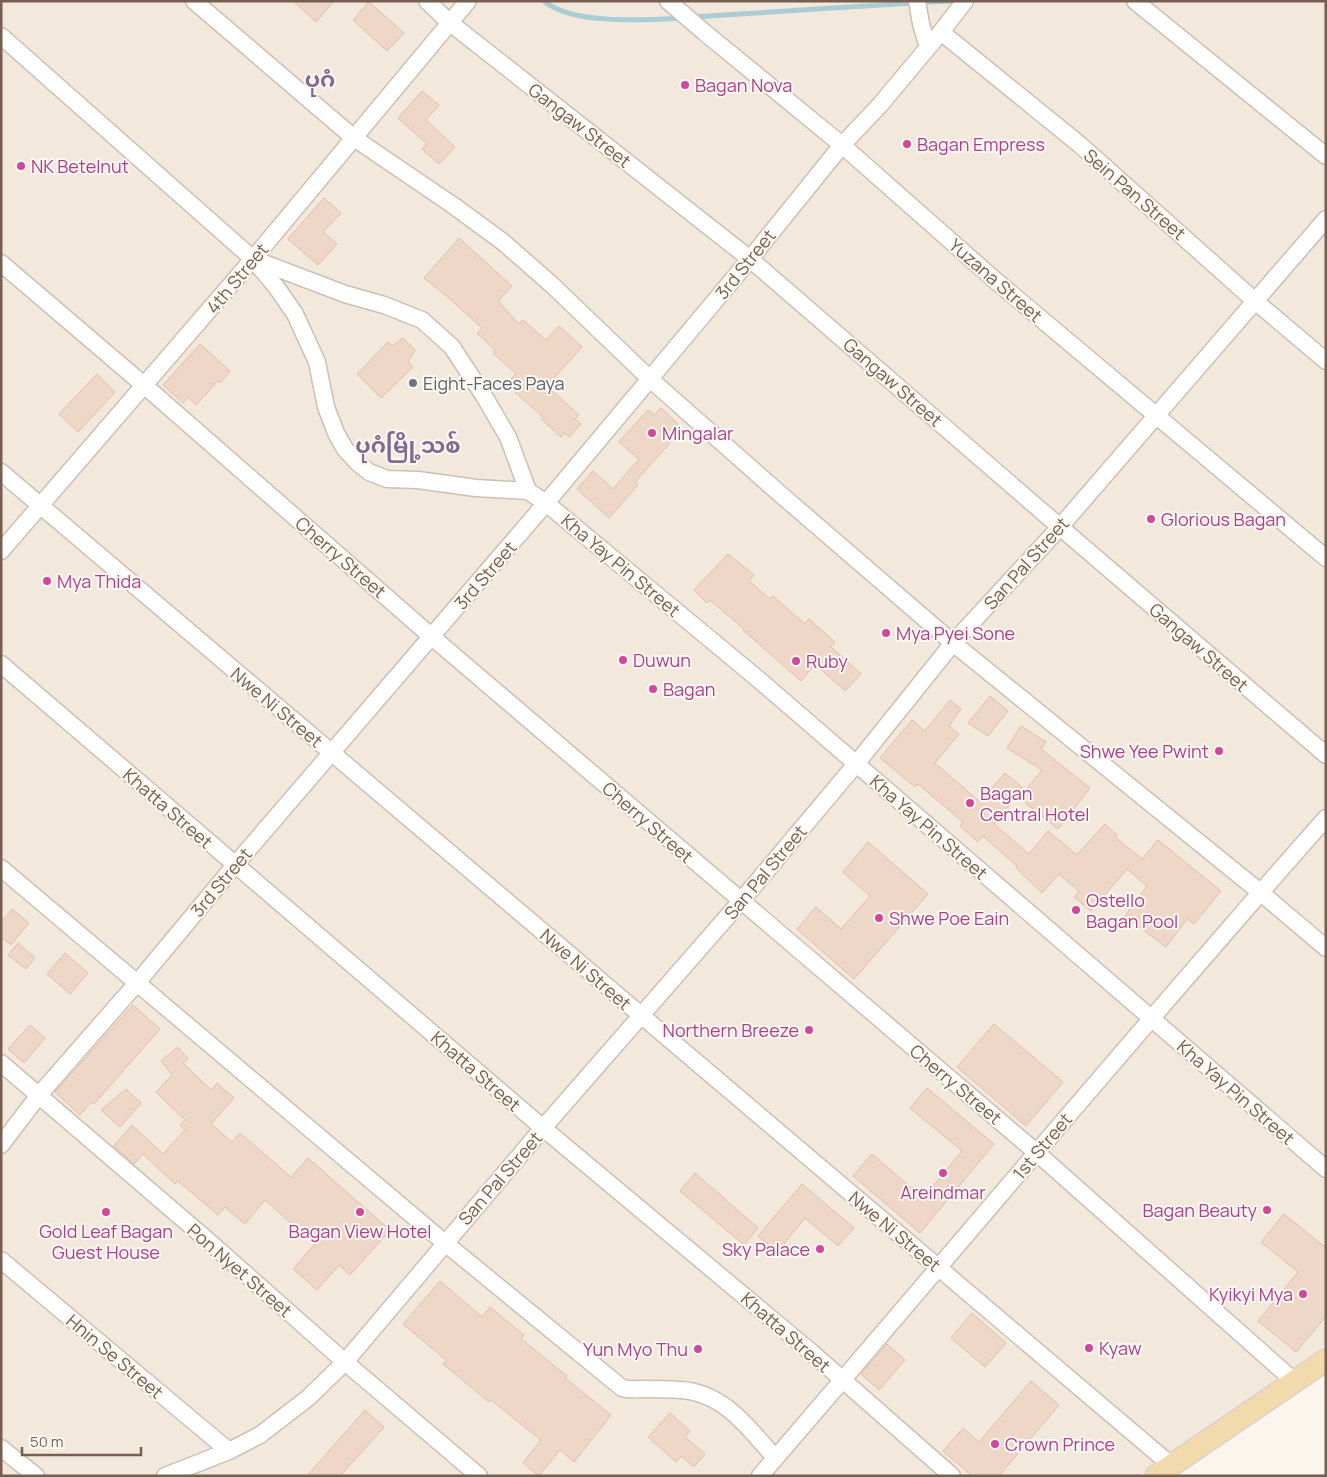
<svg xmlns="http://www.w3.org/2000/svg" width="1327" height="1477" font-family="Manrope,'Noto Sans Myanmar',sans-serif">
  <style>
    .residential { fill: #f3e8dc }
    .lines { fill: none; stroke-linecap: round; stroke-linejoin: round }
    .stream { stroke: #a9cdd5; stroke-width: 5 }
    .building { fill: #efd7c7; stroke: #e0bfa8 }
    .minor-casing { stroke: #cdbfb3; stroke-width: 19 }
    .major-casing { stroke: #d9d2ce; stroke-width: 24 }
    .minor { stroke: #fff; stroke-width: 16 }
    .major { stroke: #f3daac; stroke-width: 21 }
    .hotel-dot { fill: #d1479c; stroke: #fefaf3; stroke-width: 2 }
    .worship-dot { fill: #6b7280; stroke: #fefaf3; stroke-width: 2 }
    .labels { text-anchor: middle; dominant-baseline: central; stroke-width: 4; stroke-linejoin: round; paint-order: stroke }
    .hotel-label { font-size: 18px; fill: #b23c85; stroke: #fefaf3; text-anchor: start }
    .street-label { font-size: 18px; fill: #765f51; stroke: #fefaf3 }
    .worship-label { font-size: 18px; fill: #5b616d; stroke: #fefaf3; text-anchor: start }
    .district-label { font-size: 22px; font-weight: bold; fill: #846990; stroke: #fefaf3 }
  </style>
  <rect width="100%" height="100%" fill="#fbf6ed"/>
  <path class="residential" d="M 1,1 L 1326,1 L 1326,1345 L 1139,1476 L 1,1476 Z"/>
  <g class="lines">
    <g class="stream">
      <path d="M 544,1 C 572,25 647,20 682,18"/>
      <path d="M 693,17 L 928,2 L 952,1"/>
    </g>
  </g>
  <g class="building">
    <path d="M 293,1 L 334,1 L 316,22 Z"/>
    <path d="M 369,2 L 404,33 L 387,51 L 353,20 Z"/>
    <path d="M 422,91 L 439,105 L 426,120 L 455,147 L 439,164 L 422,149 L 427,144 L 398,118 Z"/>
    <path d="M 324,198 L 341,213 L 323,232 L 337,244 L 318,265 L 288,239 Z"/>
    <path d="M 459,238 L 512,286 L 498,301 L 519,324 L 523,320 L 546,340 L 559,326 L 582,347 L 547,386 L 579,415 L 575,419 L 581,424 L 569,437 L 565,433 L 561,437 L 541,419 L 543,417 L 506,384 L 516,374 L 493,353 L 495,350 L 477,333 L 482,328 L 450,299 L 424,278 Z"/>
    <path d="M 403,338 L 415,350 L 408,362 L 413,367 L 381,398 L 357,374 L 388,342 L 393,346 Z"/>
    <path d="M 200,344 L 230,371 L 220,383 L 218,381 L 196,405 L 188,397 L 183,403 L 163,385 Z"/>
    <path d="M 97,374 L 115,392 L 78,432 L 59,414 Z"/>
    <path d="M 661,408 L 678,424 L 672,431 L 677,435 L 635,482 L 638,485 L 609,518 L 577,489 L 593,471 L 613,489 L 639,459 L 619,442 L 648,410 L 654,415 Z"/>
    <path d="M 728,554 L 754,575 L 749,581 L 770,599 L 773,596 L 805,624 L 809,619 L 835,642 L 831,647 L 861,674 L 845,691 L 815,664 L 801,681 L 743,630 L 744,629 L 710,600 L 707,603 L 694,590 Z"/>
    <path d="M 990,696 L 1008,711 L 988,736 L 968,723 Z"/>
    <path d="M 950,700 L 961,709 L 949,726 L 959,734 L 935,763 L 980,802 L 1005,773 L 1023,788 L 994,824 L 1029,854 L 1048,831 L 1077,855 L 1105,824 L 1117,835 L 1115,837 L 1142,859 L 1158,840 L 1221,891 L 1194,924 L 1187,919 L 1166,947 L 1125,916 L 1147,886 L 1127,869 L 1091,911 L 1074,897 L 1079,891 L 1059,874 L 1042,893 L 1016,868 L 1017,866 L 983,836 L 978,842 L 960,826 L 963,822 L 918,784 L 915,787 L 880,758 L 912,720 L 925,731 Z"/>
    <path d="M 1021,726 L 1046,742 L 1041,749 L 1090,788 L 1058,829 L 1019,798 L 1042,770 L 1007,748 Z"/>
    <path d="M 868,842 L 928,894 L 854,979 L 797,929 L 816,907 L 841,929 L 870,896 L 843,872 Z"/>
    <path d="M 12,909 L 29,923 L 11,945 L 1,937 L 1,922 Z"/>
    <path d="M 18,943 L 35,958 L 26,969 L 8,955 Z"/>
    <path d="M 65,953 L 88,973 L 70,994 L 47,974 Z"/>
    <path d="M 133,1005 L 160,1029 L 94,1104 L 91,1102 L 80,1115 L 55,1092 Z"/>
    <path d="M 994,1024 L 1063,1082 L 1026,1126 L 957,1067 Z"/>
    <path d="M 30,1025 L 45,1038 L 24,1063 L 8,1049 Z"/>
    <path d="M 178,1047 L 188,1059 L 183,1063 L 211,1090 L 217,1083 L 234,1098 L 211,1124 L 232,1142 L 240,1133 L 291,1177 L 308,1158 L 390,1230 L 350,1275 L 339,1265 L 317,1290 L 293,1269 L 315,1244 L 265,1200 L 245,1224 L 225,1207 L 218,1215 L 178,1181 L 175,1184 L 143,1154 L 134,1164 L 114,1146 L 132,1125 L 163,1154 L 185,1130 L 180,1125 L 185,1120 L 156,1092 L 172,1075 L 161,1061 Z"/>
    <path d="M 927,1088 L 994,1144 L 920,1233 L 853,1176 L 872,1154 L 923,1198 L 962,1151 L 910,1108 Z"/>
    <path d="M 126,1089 L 141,1103 L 120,1127 L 101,1110 Z"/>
    <path d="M 695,1173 L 758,1228 L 744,1245 L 680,1191 Z"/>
    <path d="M 802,1184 L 854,1228 L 838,1246 L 805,1218 L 777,1252 L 758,1236 Z"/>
    <path d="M 1284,1214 L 1326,1248 L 1326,1316 L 1296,1352 L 1258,1321 L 1298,1272 L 1261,1242 Z"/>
    <path d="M 440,1281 L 482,1317 L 490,1307 L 524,1335 L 521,1339 L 567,1376 L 565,1378 L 611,1415 L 574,1462 L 560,1450 L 539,1476 L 523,1463 L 541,1440 L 491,1400 L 489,1402 L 443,1364 L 446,1360 L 403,1324 Z"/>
    <path d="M 972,1313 L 1006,1343 L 985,1367 L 951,1338 Z"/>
    <path d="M 887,1344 L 905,1360 L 879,1390 L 861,1374 Z"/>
    <path d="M 1031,1381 L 1059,1405 L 999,1476 L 972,1476 L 943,1451 L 963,1428 L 979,1442 Z"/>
    <path d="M 365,1410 L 384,1427 L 340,1476 L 307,1476 Z"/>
    <path d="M 670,1413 L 690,1431 L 685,1437 L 705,1454 L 694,1467 L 681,1456 L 676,1462 L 648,1437 Z"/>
  </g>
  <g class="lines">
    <g class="minor-casing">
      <g id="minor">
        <path d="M 194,1 L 354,138 L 454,206 L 503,242 L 551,284 L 650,379 L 779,493 L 953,643 L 1260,892 L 1326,948"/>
        <path d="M 427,1 L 449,22 L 750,259 L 1060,527 L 1326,755"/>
        <path d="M 668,1 L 704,32 L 842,145 L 996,281 L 1326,558"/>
        <path d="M 917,1 L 921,24 L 928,47"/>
        <path d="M 1135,1 L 1326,156"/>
        <path d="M 941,32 L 1079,144 L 1255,301 L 1326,361"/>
        <path d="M 1,36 L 253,259 L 277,288 L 295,314 L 317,362 L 326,407 L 336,433 L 345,449 L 358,463 L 369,472 L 387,479 L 418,480 L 476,488 L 528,491 L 546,503 L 758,679 L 1326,1169"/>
        <path d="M 253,259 L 345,294 L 384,305 L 422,320 L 452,347 L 484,396 L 508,437 L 528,491"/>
        <path d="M 1,263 L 145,386 L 432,637 L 1036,1152 L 1294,1381"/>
        <path d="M 1,472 L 1171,1465"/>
        <path d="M 1,551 L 253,259 L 468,1"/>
        <path d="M 1,664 L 543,1128 L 811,1352 L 952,1476"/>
        <path d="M 1,868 L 445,1243 L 622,1388 C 629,1390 634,1389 641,1389 C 654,1389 667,1389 680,1390 C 723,1392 749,1428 775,1458"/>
        <path d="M 1,1063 L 205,1238 L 345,1362 L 479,1476"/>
        <path d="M 1,1145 L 39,1095 L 137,983 L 235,865 L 546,503 L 750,259 L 842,145 L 880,105 L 941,32 L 965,1"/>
        <path d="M 1,1260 L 229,1451"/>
        <path d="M 1,1448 L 36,1476"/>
        <path d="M 165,1476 L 229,1451 L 260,1435 L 308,1398 L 345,1362 L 543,1128 L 741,901 L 856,764 L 953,643 L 1060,527 L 1326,219"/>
        <path d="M 760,1476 C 949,1257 1134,1035 1326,818"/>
      </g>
    </g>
    <g class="major-casing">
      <path id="major" d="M 1156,1476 L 1326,1360"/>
    </g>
    <use href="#minor" class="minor"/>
    <use href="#major" class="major"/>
  </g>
  <g class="hotel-dot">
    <circle cx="685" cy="85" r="5"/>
    <circle cx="907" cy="144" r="5"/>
    <circle cx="21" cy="166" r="5"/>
    <circle cx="652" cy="433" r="5"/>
    <circle cx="1151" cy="519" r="5"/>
    <circle cx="47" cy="581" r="5"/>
    <circle cx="886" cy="633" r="5"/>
    <circle cx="623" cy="660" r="5"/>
    <circle cx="796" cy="661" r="5"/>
    <circle cx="653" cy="689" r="5"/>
    <circle cx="1219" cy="751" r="5"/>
    <circle cx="970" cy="803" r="5"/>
    <circle cx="1076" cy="910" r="5"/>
    <circle cx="879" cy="918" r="5"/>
    <circle cx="809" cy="1030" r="5"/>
    <circle cx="943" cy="1173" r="5"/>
    <circle cx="1267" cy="1210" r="5"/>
    <circle cx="106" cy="1212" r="5"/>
    <circle cx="360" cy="1212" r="5"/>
    <circle cx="820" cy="1249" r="5"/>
    <circle cx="1303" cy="1294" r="5"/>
    <circle cx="1089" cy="1348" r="5"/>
    <circle cx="698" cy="1349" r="5"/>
    <circle cx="995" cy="1444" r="5"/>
  </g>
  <circle class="worship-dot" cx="413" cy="383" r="5"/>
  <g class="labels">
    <g class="hotel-label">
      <text x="695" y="85">Bagan Nova</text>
      <text x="917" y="144">Bagan Empress</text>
      <text x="31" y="166">NK Betelnut</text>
      <text x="662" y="433">Mingalar</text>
      <text x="1161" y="519">Glorious Bagan</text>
      <text x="57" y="581">Mya Thida</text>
      <text x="896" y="633">Mya Pyei Sone</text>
      <text x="633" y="660">Duwun</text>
      <text x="806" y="661">Ruby</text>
      <text x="663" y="689">Bagan</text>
      <text x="1209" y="751" text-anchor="end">Shwe Yee Pwint</text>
      <text x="980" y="793">Bagan<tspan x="980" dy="21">Central Hotel</tspan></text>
      <text x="1086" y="900">Ostello<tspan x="1086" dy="21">Bagan Pool</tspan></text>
      <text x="889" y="918">Shwe Poe Eain</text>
      <text x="799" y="1030" text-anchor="end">Northern Breeze</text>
      <text x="943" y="1192" text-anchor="middle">Areindmar</text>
      <text x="1257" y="1210" text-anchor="end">Bagan Beauty</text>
      <text x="106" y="1231" text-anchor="middle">Gold Leaf Bagan<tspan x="106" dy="21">Guest House</tspan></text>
      <text x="360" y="1231" text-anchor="middle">Bagan View Hotel</text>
      <text x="810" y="1249" text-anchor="end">Sky Palace</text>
      <text x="1293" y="1294" text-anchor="end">Kyikyi Mya</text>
      <text x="1099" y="1348">Kyaw</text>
      <text x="688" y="1349" text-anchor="end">Yun Myo Thu</text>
      <text x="1005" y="1444">Crown Prince</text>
    </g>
    <g class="street-label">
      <text transform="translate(580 125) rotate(38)">Gangaw Street</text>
      <text transform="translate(1135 194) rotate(41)">Sein Pan Street</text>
      <text transform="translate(745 264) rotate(-51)">3rd Street</text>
      <text transform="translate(237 278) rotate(-50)">4th Street</text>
      <text transform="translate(996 280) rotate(41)">Yuzana Street</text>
      <text transform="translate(893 382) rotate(41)">Gangaw Street</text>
      <text transform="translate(341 557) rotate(41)">Cherry Street</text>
      <text transform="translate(1026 563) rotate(-48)">San Pal Street</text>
      <text transform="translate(621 565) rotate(40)">Kha Yay Pin Street</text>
      <text transform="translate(485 575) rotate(-49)">3rd Street</text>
      <text transform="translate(1199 647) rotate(41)">Gangaw Street</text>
      <text transform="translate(277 707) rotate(40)">Nwe Ni Street</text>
      <text transform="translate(168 808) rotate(41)">Khatta Street</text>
      <text transform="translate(648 822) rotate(41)">Cherry Street</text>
      <text transform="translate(929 827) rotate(41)">Kha Yay Pin Street</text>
      <text transform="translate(765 872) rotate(-50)">San Pal Street</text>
      <text transform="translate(221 882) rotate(-50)">3rd Street</text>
      <text transform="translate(586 969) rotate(41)">Nwe Ni Street</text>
      <text transform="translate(476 1071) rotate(41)">Khatta Street</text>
      <text transform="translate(956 1084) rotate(40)">Cherry Street</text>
      <text transform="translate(1236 1092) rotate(41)">Kha Yay Pin Street</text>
      <text transform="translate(1042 1146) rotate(-50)">1st Street</text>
      <text transform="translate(500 1178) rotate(-49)">San Pal Street</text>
      <text transform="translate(895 1231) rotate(40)">Nwe Ni Street</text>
      <text transform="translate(240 1270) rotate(41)">Pon Nyet Street</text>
      <text transform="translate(786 1332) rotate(41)">Khatta Street</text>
      <text transform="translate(115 1356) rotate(40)">Hnin Se Street</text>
    </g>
    <g class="worship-label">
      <text x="423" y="383">Eight-Faces Paya</text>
    </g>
    <g class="district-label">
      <text x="320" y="79">ပုဂံ</text>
      <text x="408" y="445">ပုဂံမြို့သစ်</text>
    </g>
  </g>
  <rect width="1327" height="1477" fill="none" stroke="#765f51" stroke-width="5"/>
  <path d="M22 1447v8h119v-8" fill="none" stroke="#765f51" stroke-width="2.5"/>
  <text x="30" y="1447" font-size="15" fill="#765f51" stroke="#fefaf3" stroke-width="4" paint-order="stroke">50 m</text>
</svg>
